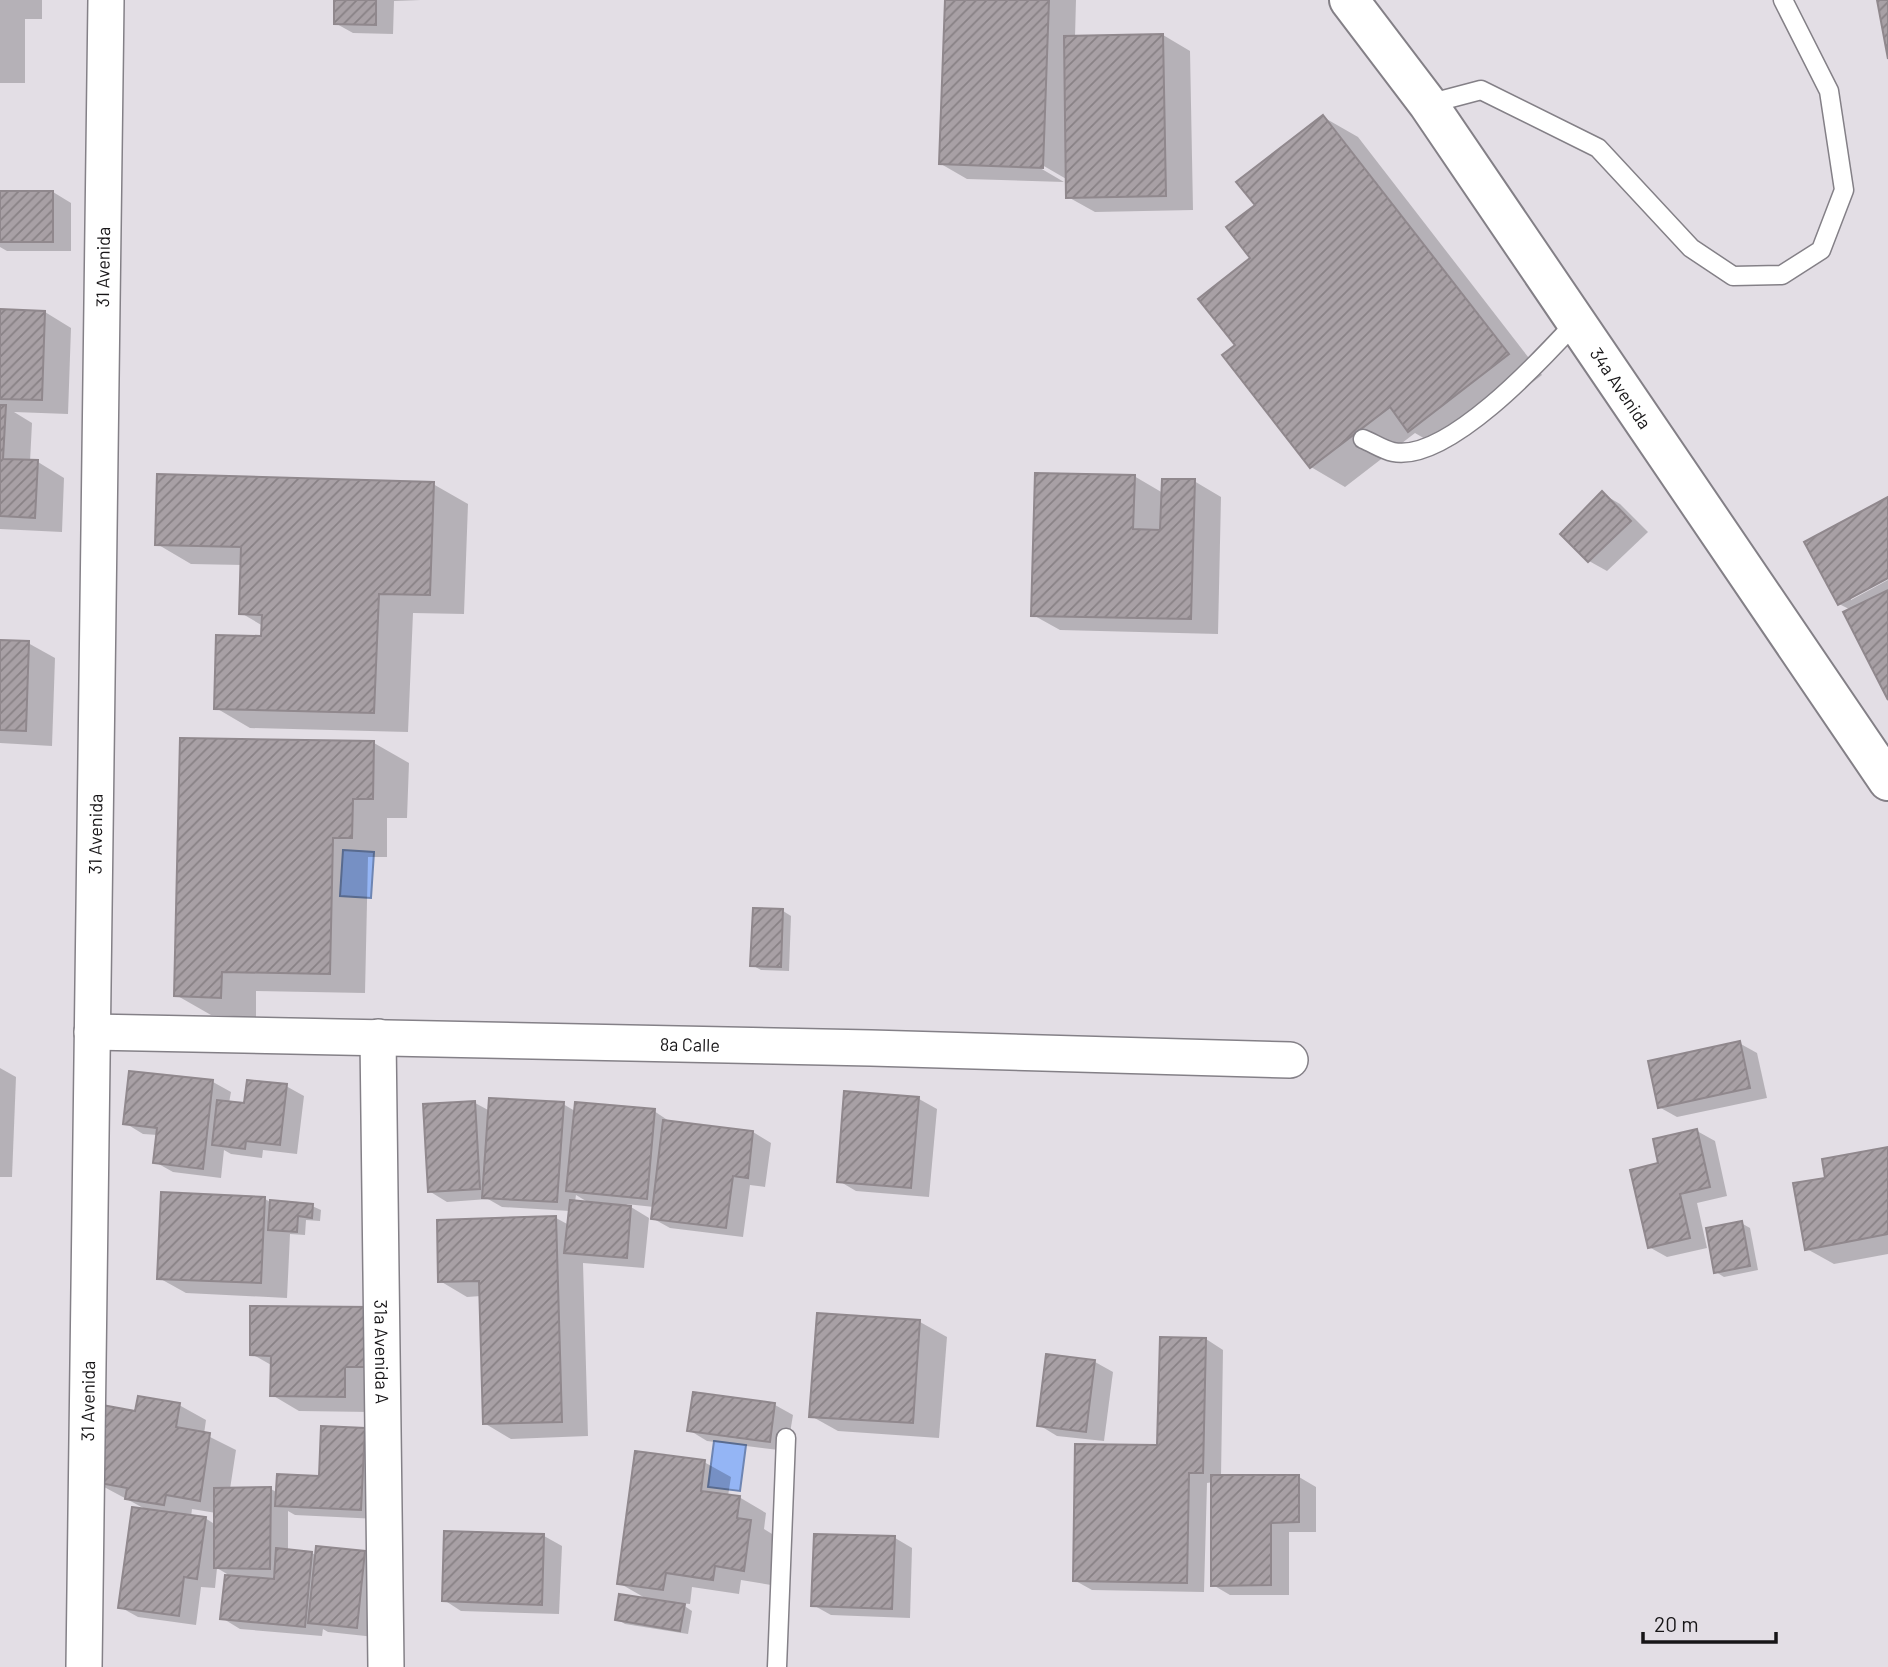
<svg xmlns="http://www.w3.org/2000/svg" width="1888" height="1667" font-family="Barlow,sans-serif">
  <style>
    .water { fill: #94b5f5; stroke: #6e85b2; stroke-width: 2 }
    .shadow { fill: #0003; fill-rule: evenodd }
    .building { fill: url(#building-hatch); stroke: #90888d; stroke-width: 2 }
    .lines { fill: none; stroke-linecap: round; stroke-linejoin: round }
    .service-casing { stroke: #848087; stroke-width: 21 }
    .minor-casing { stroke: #848087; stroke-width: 38 }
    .tertiary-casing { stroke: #848087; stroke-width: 42 }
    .service { stroke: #fff; stroke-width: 18 }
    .minor { stroke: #fff; stroke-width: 35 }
    .tertiary { stroke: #fff; stroke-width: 38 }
    .labels { text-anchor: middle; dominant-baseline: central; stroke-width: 5; stroke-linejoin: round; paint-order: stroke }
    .street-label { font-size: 18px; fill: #171517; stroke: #e3dee5 }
  </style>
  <defs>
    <pattern id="building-hatch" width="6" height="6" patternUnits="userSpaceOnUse" patternTransform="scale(1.75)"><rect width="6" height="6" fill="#a8a0a5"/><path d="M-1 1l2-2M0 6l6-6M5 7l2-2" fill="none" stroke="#888185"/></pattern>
  </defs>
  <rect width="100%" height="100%" fill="#e3dee5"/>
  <g class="water">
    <path d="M 343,850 L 374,852 L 371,898 L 340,896 Z"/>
    <path d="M 714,1441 L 746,1445 L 740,1491 L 708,1487 Z"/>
  </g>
  <g class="shadow">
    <path d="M 0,0 L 42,0 L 42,19 L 25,19 L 25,83 L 0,83 Z"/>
    <path d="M 336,0 L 421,0 L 394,1 L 393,34 L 353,33 L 335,23 Z"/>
    <path d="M 1013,0 L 1076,0 L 1075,37 L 1163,35 L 1190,51 L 1193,210 L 1095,212 L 1068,197 L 1068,180 L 1037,162 L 1035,165 L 1064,182 L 967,179 L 941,164 Z"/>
    <path d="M 1323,117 L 1358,137 L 1542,375 L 1444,450 L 1415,433 L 1345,487 L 1311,467 L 1237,346 L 1253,258 L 1257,206 Z"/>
    <path d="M 53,192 L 71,203 L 71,251 L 7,251 L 0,247 L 0,193 Z"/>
    <path d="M 0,311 L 45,312 L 71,328 L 68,414 L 14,412 L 32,423 L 30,462 L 38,462 L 64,478 L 62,532 L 0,529 Z"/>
    <path d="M 1134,476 L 1163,493 L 1194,481 L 1221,497 L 1218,634 L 1060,630 L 1033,615 Z"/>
    <path d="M 433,484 L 468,504 L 464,614 L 413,613 L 408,732 L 250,728 L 216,708 L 263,638 L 263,626 L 241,613 L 243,565 L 191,564 L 157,544 Z"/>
    <path d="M 1603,494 L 1620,504 L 1648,532 L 1607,571 L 1589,561 L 1562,534 Z"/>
    <path d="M 1888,499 L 1888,576 L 1851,596 L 1851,600 L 1888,580 L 1888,696 L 1851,610 L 1839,604 Z"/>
    <path d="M 0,642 L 28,643 L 55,658 L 52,746 L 0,743 Z"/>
    <path d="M 181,740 L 374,743 L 409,763 L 407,818 L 387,818 L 387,857 L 368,857 L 365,993 L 256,991 L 256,1017 L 211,1015 L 176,995 Z"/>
    <path d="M 783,911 L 791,916 L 789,971 L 761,970 L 752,965 Z"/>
    <path d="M 1739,1043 L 1757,1053 L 1767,1098 L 1677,1117 L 1659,1107 Z"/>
    <path d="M 0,1068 L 16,1077 L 12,1177 L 0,1177 Z"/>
    <path d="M 130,1073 L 213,1082 L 231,1092 L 229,1103 L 246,1105 L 286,1086 L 304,1096 L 297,1154 L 263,1150 L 262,1158 L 231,1154 L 224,1150 L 221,1178 L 173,1172 L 155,1162 L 158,1135 L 143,1134 L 125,1123 Z"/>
    <path d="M 919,1099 L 937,1109 L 929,1197 L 856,1191 L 839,1181 Z"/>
    <path d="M 475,1103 L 490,1111 L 563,1104 L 575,1111 L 654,1111 L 672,1123 L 753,1132 L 771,1143 L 765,1187 L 750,1185 L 743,1237 L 670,1228 L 652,1218 L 654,1207 L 626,1204 L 649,1218 L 644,1268 L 583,1263 L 588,1436 L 511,1439 L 484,1423 L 481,1296 L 467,1297 L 440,1281 L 556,1218 L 569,1225 L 570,1211 L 502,1207 L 488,1199 L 447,1202 L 429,1191 ZM 576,1195 L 591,1204 L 575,1202 Z"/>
    <path d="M 1697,1131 L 1715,1141 L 1727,1196 L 1697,1203 L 1707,1248 L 1667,1257 L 1649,1247 L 1660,1165 Z"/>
    <path d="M 1888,1149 L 1888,1254 L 1834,1264 L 1807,1249 L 1827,1179 Z"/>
    <path d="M 265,1199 L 272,1203 L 312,1206 L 321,1210 L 320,1221 L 306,1220 L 305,1235 L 290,1234 L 287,1298 L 186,1293 L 159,1278 Z"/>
    <path d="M 1741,1223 L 1750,1228 L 1758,1270 L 1724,1277 L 1716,1272 Z"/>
    <path d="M 372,1308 L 371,1412 L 299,1411 L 272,1395 L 273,1366 L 252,1354 Z"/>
    <path d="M 818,1315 L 920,1322 L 947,1337 L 939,1438 L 838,1431 L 811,1416 Z"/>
    <path d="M 1206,1339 L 1223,1350 L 1221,1477 L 1299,1477 L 1316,1487 L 1316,1532 L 1289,1532 L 1289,1595 L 1230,1595 L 1213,1585 L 1213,1482 L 1207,1483 L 1204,1592 L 1092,1590 L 1074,1580 L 1159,1447 Z"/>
    <path d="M 1047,1356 L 1095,1362 L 1113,1372 L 1104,1441 L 1057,1436 L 1039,1425 Z"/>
    <path d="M 694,1394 L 775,1405 L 793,1415 L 787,1451 L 707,1441 L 689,1430 Z"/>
    <path d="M 179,1405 L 206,1420 L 204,1434 L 236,1450 L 230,1489 L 271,1489 L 278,1493 L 320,1477 L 365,1430 L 383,1440 L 378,1519 L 295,1515 L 288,1511 L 288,1551 L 312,1553 L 317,1556 L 365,1553 L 383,1563 L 375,1637 L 328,1632 L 323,1629 L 322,1636 L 240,1629 L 222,1618 L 227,1574 L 217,1568 L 215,1588 L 201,1587 L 196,1625 L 138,1617 L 120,1607 L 149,1511 L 91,1480 L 137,1413 ZM 192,1509 L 216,1513 L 216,1525 L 205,1518 L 191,1517 Z"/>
    <path d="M 704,1462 L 731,1477 L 728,1496 L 739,1497 L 766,1513 L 764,1529 L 777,1537 L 771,1585 L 741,1580 L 739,1594 L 692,1587 L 690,1604 L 680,1603 L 692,1611 L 688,1634 L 625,1624 L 617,1619 L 647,1599 L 619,1583 Z"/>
    <path d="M 446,1533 L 544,1536 L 562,1546 L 559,1614 L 461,1611 L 444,1600 Z"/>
    <path d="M 895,1538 L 912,1548 L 910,1618 L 831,1615 L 813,1605 Z"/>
  </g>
  <g class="building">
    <path d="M 334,0 L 376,0 L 376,25 L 334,24 Z"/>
    <path d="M 945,0 L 1049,0 L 1043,168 L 939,164 Z"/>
    <path d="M 1877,0 L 1888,0 L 1888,59 Z"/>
    <path d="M 1163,34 L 1166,196 L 1066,198 L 1064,36 Z"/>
    <path d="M 1323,115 L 1509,354 L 1408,432 L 1390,407 L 1310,468 L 1222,355 L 1235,345 L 1198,299 L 1250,258 L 1226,227 L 1255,205 L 1236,182 Z"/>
    <rect x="0" y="191" width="53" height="51"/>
    <path d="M 0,309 L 45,311 L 42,400 L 0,399 Z"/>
    <path d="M 0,405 L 6,405 L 3,459 L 38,460 L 35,518 L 0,516 Z"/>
    <path d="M 1035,473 L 1135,475 L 1133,529 L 1160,530 L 1162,479 L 1195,479 L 1191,619 L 1031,616 Z"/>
    <path d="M 157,474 L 434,482 L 430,595 L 379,594 L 374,713 L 214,709 L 216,635 L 261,636 L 262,615 L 239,614 L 241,547 L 155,545 Z"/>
    <path d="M 1602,491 L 1631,521 L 1588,562 L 1560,534 Z"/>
    <path d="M 1888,497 L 1888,578 L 1838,605 L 1804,542 Z"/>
    <path d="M 1888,590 L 1888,700 L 1843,612 Z"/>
    <path d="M 0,640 L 29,641 L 26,731 L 0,730 Z"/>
    <path d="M 180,738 L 374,741 L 373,799 L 353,799 L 352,838 L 333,838 L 330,974 L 222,972 L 221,998 L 174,996 Z"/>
    <path d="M 753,908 L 783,909 L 781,967 L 750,966 Z"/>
    <path d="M 1740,1041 L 1750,1088 L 1658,1108 L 1648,1061 Z"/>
    <path d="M 129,1071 L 213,1080 L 203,1169 L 153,1163 L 157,1128 L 123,1124 Z"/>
    <path d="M 247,1080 L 287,1084 L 280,1145 L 246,1141 L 245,1149 L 212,1145 L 217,1100 L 244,1103 Z"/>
    <path d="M 844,1091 L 919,1097 L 911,1188 L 837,1182 Z"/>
    <path d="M 489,1098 L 564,1102 L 557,1202 L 482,1198 Z"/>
    <path d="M 475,1101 L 480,1189 L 428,1192 L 423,1104 Z"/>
    <path d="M 575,1102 L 655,1109 L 647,1199 L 566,1191 Z"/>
    <path d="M 663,1120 L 753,1131 L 748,1178 L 733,1176 L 726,1228 L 651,1219 Z"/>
    <path d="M 1697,1129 L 1710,1187 L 1680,1194 L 1690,1238 L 1648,1248 L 1630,1170 L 1658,1163 L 1653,1139 Z"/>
    <path d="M 1888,1147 L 1888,1234 L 1805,1250 L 1793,1183 L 1825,1178 L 1822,1159 Z"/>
    <path d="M 161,1192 L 265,1197 L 261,1283 L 157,1279 Z"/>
    <path d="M 270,1200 L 313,1204 L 312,1218 L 298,1216 L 297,1232 L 268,1230 Z"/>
    <path d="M 570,1200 L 631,1206 L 627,1258 L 564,1253 Z"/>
    <path d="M 556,1216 L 562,1422 L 483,1424 L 479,1281 L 438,1282 L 437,1220 Z"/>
    <path d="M 1742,1221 L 1750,1266 L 1714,1273 L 1706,1228 Z"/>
    <path d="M 250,1306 L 372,1307 L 372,1367 L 345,1367 L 345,1397 L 270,1396 L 271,1356 L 250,1355 Z"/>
    <path d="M 817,1313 L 920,1320 L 913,1423 L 809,1417 Z"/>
    <path d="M 1160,1337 L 1206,1338 L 1203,1473 L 1189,1473 L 1187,1583 L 1073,1581 L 1075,1444 L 1157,1445 Z"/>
    <path d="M 1046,1354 L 1095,1360 L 1086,1432 L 1037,1426 Z"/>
    <path d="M 693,1392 L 775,1403 L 770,1442 L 687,1431 Z"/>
    <path d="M 138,1396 L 180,1403 L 176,1427 L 210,1433 L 200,1501 L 166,1495 L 164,1505 L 125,1499 L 127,1488 L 89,1481 L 102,1405 L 135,1411 Z"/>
    <path d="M 321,1426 L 365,1428 L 361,1510 L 275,1506 L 277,1474 L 319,1476 Z"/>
    <path d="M 635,1451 L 705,1460 L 701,1491 L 740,1496 L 737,1518 L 751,1520 L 744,1571 L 715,1566 L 713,1580 L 666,1573 L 663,1590 L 617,1584 Z"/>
    <path d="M 1211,1475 L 1299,1475 L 1299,1522 L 1271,1523 L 1271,1585 L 1211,1586 Z"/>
    <path d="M 271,1487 L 270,1569 L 214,1568 L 214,1488 Z"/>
    <path d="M 132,1507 L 206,1517 L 197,1579 L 184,1577 L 179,1616 L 118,1608 Z"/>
    <path d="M 444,1531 L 544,1534 L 542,1605 L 442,1601 Z"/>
    <path d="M 814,1534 L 895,1536 L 892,1609 L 811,1606 Z"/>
    <path d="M 316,1546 L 365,1551 L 357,1628 L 308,1623 Z"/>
    <path d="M 276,1548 L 312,1552 L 305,1627 L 220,1619 L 225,1575 L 274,1579 Z"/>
    <path d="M 619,1594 L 685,1604 L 680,1631 L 615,1620 Z"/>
  </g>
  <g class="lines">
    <g class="service-casing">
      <g id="service">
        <path d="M 1428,104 L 1481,90 L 1598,148 L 1691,248 L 1733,276 L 1782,275 L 1821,250 L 1844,190 L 1829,91 L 1783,0"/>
        <path d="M 1363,439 C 1373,443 1383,450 1393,452 C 1447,463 1542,359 1576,322"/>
        <path d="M 777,1667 L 786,1438"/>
      </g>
    </g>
    <g class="minor-casing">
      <g id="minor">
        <path id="s1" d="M 92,1032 L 871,1048 L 1290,1060"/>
        <path id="s2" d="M 378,1037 L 386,1667"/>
        <path id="s3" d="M 84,1667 L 106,0"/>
      </g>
    </g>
    <g class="tertiary-casing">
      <g id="tertiary">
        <path id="s4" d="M 1349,0 L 1428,104 L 1888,781"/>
      </g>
    </g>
    <use href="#service" class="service"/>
    <use href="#minor" class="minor"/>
    <use href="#tertiary" class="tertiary"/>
  </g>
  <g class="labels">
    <g class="street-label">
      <text stroke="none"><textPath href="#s3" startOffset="1400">31 Avenida</textPath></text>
      <text stroke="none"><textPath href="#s4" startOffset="474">34a Avenida</textPath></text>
      <text stroke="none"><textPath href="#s3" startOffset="833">31 Avenida</textPath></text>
      <text stroke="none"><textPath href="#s1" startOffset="598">8a Calle</textPath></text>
      <text stroke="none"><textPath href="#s2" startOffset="315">31a Avenida A</textPath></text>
      <text stroke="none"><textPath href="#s3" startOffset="266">31 Avenida</textPath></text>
    </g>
  </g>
  <path d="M1643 1632v10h133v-10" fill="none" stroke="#171517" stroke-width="3.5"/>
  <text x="1654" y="1632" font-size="21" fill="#171517" stroke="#e3dee5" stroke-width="5" paint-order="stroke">20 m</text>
</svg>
